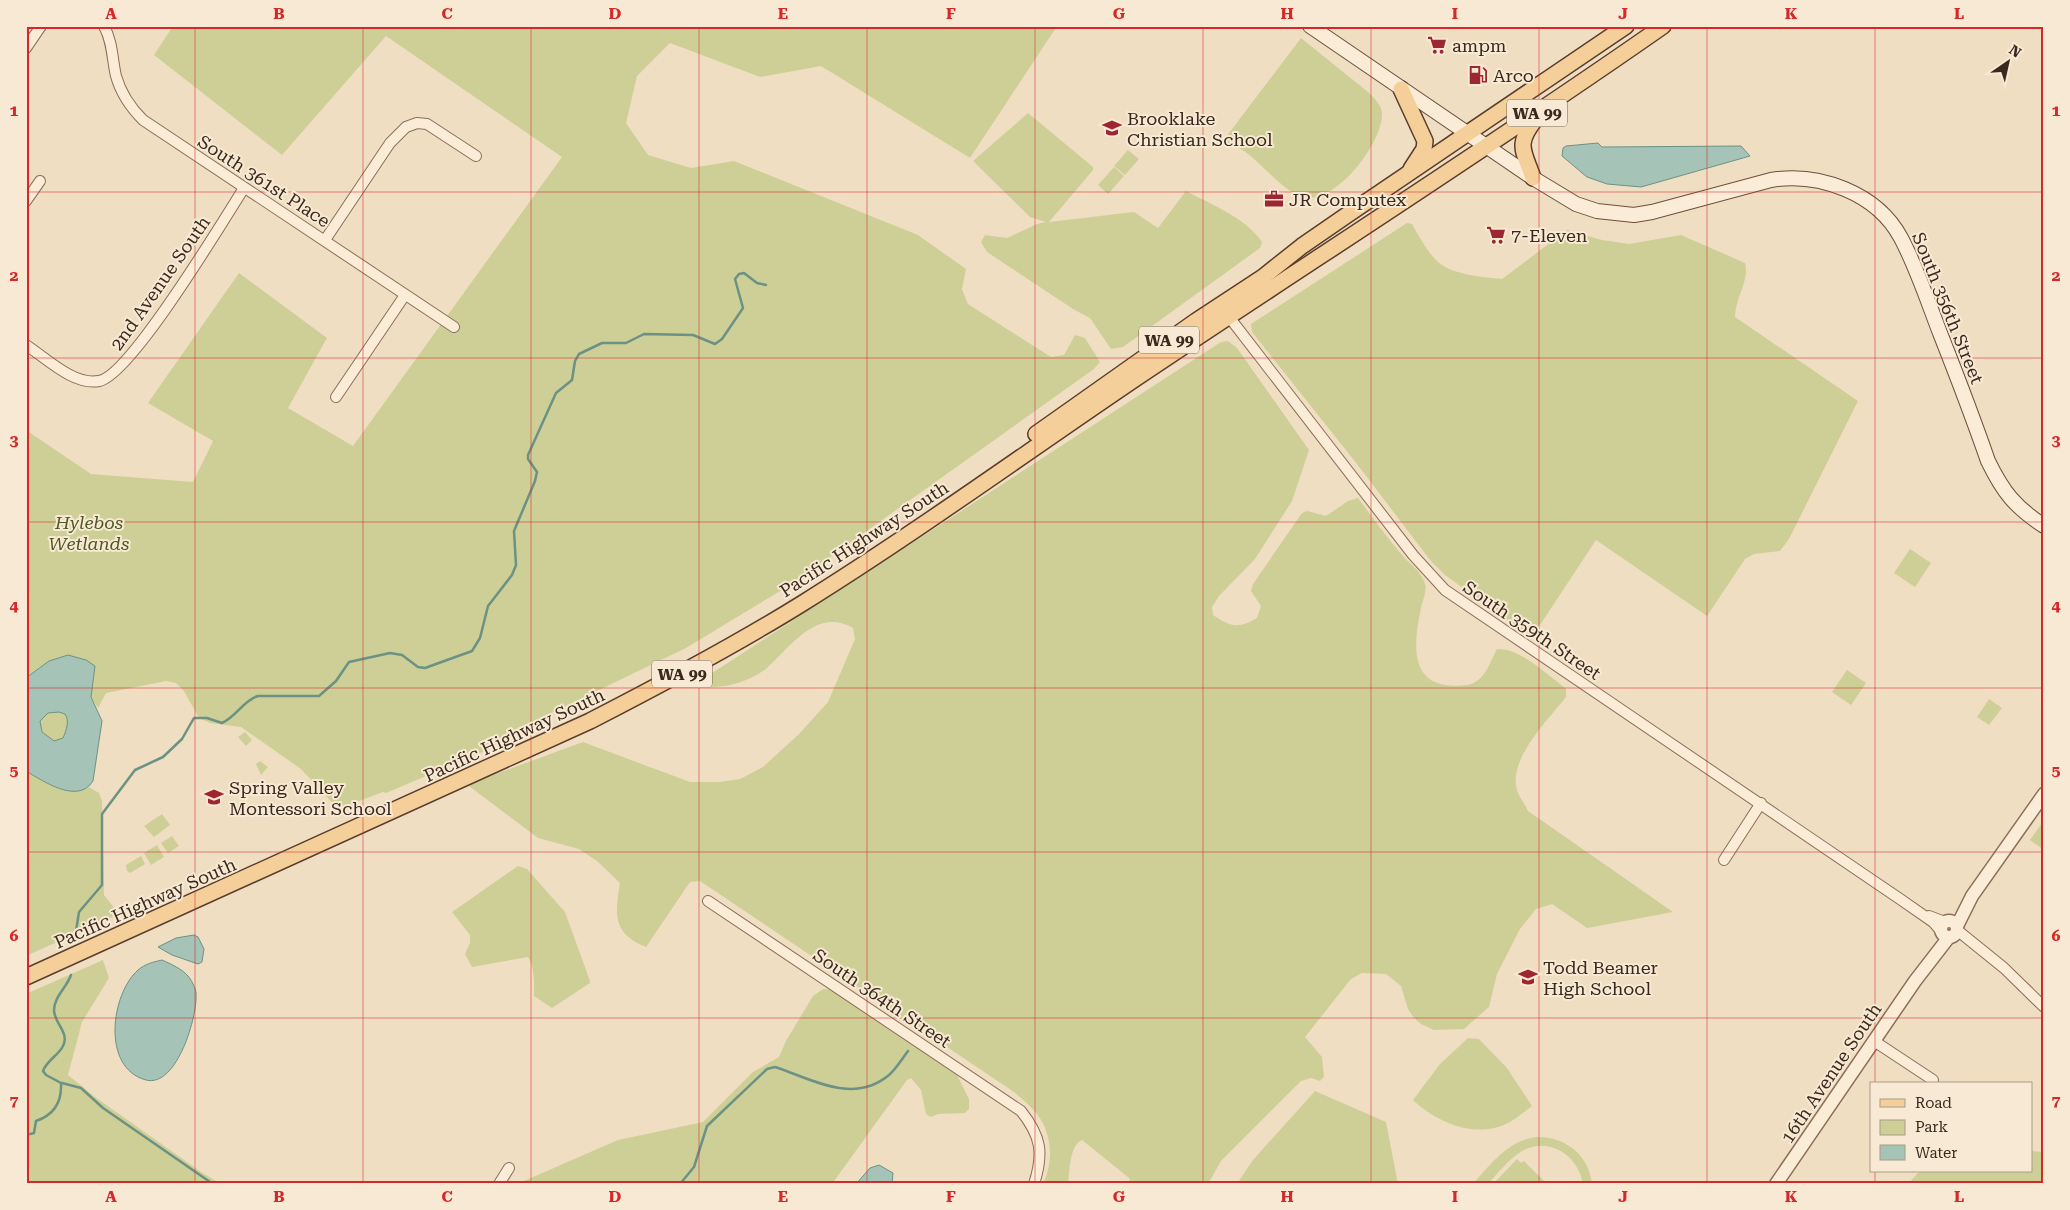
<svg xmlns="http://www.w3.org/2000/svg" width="2070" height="1210" font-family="'Roboto Serif',serif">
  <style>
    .green { fill: #cecf96 }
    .water { fill: #a5c3b7; stroke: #6b9284; fill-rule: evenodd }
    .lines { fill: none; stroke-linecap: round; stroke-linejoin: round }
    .stream { stroke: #6b9284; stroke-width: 2.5 }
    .minor-casing { stroke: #8b6e59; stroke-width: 12 }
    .tertiary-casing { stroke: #8b6e59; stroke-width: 15 }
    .secondary-casing { stroke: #6d503c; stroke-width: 16 }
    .primary-casing { stroke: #593d2d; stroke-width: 18 }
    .minor { stroke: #faecd7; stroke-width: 10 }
    .tertiary { stroke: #faecd7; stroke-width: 12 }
    .secondary { stroke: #faecd7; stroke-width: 14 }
    .primary { stroke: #f5cf99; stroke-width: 15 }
    .grid { fill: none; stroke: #d62828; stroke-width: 1; stroke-opacity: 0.55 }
    .labels { text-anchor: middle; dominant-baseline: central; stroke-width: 4; stroke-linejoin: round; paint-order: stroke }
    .shield { fill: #f7e9d3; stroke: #736354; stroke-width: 1 }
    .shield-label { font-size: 16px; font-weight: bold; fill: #3a291d }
    .poi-label { font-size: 18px; fill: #3a291d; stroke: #f7e9d3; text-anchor: start }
    .street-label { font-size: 18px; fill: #3a291d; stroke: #f7e9d3 }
    .park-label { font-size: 18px; font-style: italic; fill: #505823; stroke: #f7e9d3 }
    .neatline { fill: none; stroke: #d62828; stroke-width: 2 }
    .grid-label { font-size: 16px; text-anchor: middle; font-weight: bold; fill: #d62828 }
  </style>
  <rect width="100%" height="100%" fill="#f0dec3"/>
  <g class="green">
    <path d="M 173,26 L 1057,26 L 970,158 L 821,66 L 760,77 L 670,43 L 637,76 L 626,123 L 648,155 L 691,168 L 734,161 L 918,235 L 966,269 L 962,289 L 968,304 L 1051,357 L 1064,355 L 1075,335 L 1085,338 L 1100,362 L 1094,369 L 795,582 L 686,648 L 545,716 L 487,750 L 386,793 L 383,792 L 338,809 L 301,769 L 241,727 L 210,723 L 199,718 L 184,691 L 176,683 L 166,681 L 106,693 L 98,708 L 91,697 L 95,667 L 68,655 L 49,661 L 26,678 L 26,430 L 91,474 L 193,482 L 213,441 L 148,403 L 239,273 L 327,338 L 288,408 L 353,446 L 562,157 L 386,36 L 282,155 L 154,55 Z"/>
    <path d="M 1301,38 L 1368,92 C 1374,98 1382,105 1382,114 C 1382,143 1340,198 1309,198 C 1287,197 1262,163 1244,151 C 1238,147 1230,144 1223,141 Z"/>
    <path d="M 1028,113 L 1093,167 L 1093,170 L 1049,222 L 1134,212 L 1158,228 L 1186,191 C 1212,205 1245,217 1262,242 L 1260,248 L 1123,347 L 1111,349 L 1090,318 L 1073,309 L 987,252 L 981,242 L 985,235 L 1007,238 L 1037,224 L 1046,222 L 1030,217 L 973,161 Z"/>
    <path d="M 1128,150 L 1139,159 L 1125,175 L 1114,166 Z"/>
    <path d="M 1114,167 L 1124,176 L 1108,194 L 1098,185 Z"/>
    <path d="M 1407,223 L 1412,224 C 1419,236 1426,250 1436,260 C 1450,275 1483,277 1502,279 L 1567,230 L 1602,240 L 1629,244 L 1681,235 L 1745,263 C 1750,280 1735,298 1735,317 L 1858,401 L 1789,539 L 1780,551 L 1754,554 L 1745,559 L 1707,616 L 1596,540 L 1540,625 L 1528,635 L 1445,575 L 1430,560 L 1357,464 L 1252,332 L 1251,324 Z"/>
    <path d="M 1228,341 L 1237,348 L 1309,450 L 1292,501 L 1255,559 L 1219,596 L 1212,607 L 1213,615 C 1231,627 1238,629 1257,618 L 1261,606 L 1251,591 L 1253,584 L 1302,513 L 1307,511 L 1326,516 L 1348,501 L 1358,498 C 1373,518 1387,538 1403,556 C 1409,563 1419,570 1423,579 C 1429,588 1423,599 1421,608 C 1412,650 1410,692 1467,685 C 1484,683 1490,662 1497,649 C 1519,647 1549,676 1566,689 L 1566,697 C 1548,720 1508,759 1517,790 C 1519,797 1525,804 1528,811 L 1673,912 L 1587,928 L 1552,904 L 1536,909 L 1520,929 L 1497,974 L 1489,1007 L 1464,1029 L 1434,1030 L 1421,1024 L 1414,1018 L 1408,1009 L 1401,986 L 1386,974 L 1362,973 L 1351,979 L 1305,1037 L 1322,1057 L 1324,1077 L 1320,1081 L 1311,1078 L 1301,1081 L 1221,1161 L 1208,1184 L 1131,1184 L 1129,1178 L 1082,1140 C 1069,1146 1070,1171 1068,1184 L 1043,1184 C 1054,1161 1052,1134 1037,1114 C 1031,1106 1022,1099 1014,1092 L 700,881 L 690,882 L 646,947 C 612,933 615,914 620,883 L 597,861 L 579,849 L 538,838 L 469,786 L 471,783 L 583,742 L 690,782 L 720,782 L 740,779 L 763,767 L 799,734 L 828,702 L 855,639 L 853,628 C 817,607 791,646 767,668 C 756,677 739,684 725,686 C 716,687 711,688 703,684 L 703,679 L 1221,342 Z"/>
    <path d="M 1910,549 L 1931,563 L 1915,587 L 1894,573 Z"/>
    <path d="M 1847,670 L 1866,683 L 1851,705 L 1832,692 Z"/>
    <path d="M 1989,699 L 2002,708 L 1989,725 L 1977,717 Z"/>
    <path d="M 59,712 L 65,714 C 70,721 66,731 63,738 L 54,741 L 42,732 L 40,721 L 48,713 Z"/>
    <path d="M 245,732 L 252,740 L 246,746 L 238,737 Z"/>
    <path d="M 260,761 L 268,767 L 261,775 L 256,764 Z"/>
    <path d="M 26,771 C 46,783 65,796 89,787 L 99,793 L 102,801 L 104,895 L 119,914 L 26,956 Z"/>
    <path d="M 162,814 L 170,825 L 154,837 L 144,826 Z"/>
    <path d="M 2044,820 L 2044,850 L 2030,840 Z"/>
    <path d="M 172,836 L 179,846 L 168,853 L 161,843 Z"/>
    <path d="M 157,845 L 164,857 L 151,865 L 144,853 Z"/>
    <path d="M 141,856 L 145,864 L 130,873 L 127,871 L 126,865 Z"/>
    <path d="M 518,866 L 527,869 L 565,912 L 590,981 L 590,983 L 552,1008 L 534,996 C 534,984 535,967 528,957 L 472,967 L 465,954 L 470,943 L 470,935 L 452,912 Z"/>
    <path d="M 103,960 L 109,978 L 82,1022 L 68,1075 L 95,1097 L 201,1172 L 221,1184 L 26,1184 L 26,994 Z"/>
    <path d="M 823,989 L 834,990 L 938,1059 L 957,1075 L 969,1099 L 969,1109 L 965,1113 L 938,1114 L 931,1117 L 926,1114 L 921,1090 L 911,1078 L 907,1080 L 832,1184 L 517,1184 L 618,1140 L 703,1122 L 753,1072 L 779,1057 L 786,1041 L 813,996 Z"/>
    <path d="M 1468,1038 L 1479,1039 L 1507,1068 L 1532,1106 C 1525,1111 1517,1118 1510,1122 C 1477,1140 1437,1123 1413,1100 L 1440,1064 Z"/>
    <path d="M 1315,1091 L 1386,1122 L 1398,1184 L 1237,1184 L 1253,1160 Z"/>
    <path d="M 1536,1137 C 1564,1136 1589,1154 1592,1184 L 1583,1184 C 1578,1155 1549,1136 1522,1151 C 1509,1159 1498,1173 1488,1184 L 1473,1184 C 1491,1164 1508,1141 1536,1137 Z"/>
    <path d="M 2031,1151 L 2044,1152 L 2044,1184 L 1908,1184 L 1918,1173 L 1923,1171 L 2031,1171 Z"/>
    <path d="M 1517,1159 L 1521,1163 L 1524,1161 L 1547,1184 L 1493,1184 Z"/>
  </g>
  <g class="water">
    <path d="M 1598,143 L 1602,147 L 1741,146 L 1750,156 L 1641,187 L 1607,184 L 1587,177 L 1562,156 L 1563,148 L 1566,146 Z"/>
    <path d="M 68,655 L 86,660 L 95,666 L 91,697 L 102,721 L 93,781 C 78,805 43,781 26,771 L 26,678 L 49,661 ZM 59,712 L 65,714 C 70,721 66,731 63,738 L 54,741 L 42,732 L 40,721 L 48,713 Z"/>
    <path d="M 194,935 L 198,937 L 204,949 L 202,962 L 198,964 L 172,955 L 158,947 L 176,938 Z"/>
    <path d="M 162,960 C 171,964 182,969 188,976 C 191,979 196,989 196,993 C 198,1015 177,1088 146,1080 C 101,1068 111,994 138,970 C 145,964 153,962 162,960 Z"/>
    <path d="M 879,1165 L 893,1173 L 892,1184 L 856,1184 L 870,1168 Z"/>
  </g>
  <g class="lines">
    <g class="stream">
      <path d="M 76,931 L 79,912 L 102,885 L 102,814 L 135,770 L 163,757 L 182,739 L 194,718 L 207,718 L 222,723 C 236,717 244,700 258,696 L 319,696 L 336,681 L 349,662 L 390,653 L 402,655 L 418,667 L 425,668 L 472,651 L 480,638 L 488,606 L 512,575 L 516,565 L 514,531 L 535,481 L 537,472 L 528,459 L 528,455 L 556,393 L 572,380 L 575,361 L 579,354 L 602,343 L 626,343 L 644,334 L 693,335 L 715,344 L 722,339 L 743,308 L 735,279 L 739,274 L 744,273 L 757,283 L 766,285"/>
      <path d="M 62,1083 L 81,1088 L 103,1108 L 213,1184"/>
      <path d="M 26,1135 L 34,1133 L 36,1121 C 54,1115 62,1102 61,1083 L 46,1075 L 43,1071 C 47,1060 58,1056 63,1046 C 70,1033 54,1023 54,1010 C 54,997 67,987 71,975"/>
      <path d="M 26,1161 L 26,1170"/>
      <path d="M 680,1184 L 694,1167 L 707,1126 L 767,1069 L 775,1067 C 812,1079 853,1105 889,1075 C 896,1069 902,1059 908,1051"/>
    </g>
    <g class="minor-casing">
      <g id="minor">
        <path d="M 104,26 C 113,43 112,59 116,76 C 121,94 131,108 143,120 L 454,327"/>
        <path d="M 26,48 L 41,26"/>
        <path d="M 26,201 L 40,181"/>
        <path d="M 325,240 L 390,143 L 406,127 L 417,123 L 427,124 L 476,156"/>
        <path d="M 1226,313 L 1413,555 L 1445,590 L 1900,899 L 1933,922 L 1941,931"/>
        <path d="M 26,345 C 46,358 74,386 99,381 C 130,376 223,221 244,188"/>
        <path d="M 336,397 L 405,295"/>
        <path d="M 1724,860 L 1761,803"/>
        <path d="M 708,901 L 1021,1111 C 1041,1136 1044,1153 1034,1184"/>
        <path d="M 1929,916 L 1945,922"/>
        <path d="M 1957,930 L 2004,968 L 2044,1007"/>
        <path d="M 1874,1041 L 1933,1080"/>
        <path d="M 499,1184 L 509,1168"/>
      </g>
    </g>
    <g class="tertiary-casing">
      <g id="tertiary">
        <circle cx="1949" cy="929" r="8"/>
        <path d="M 1957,926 L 1972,896 L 2044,794"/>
        <path d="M 1776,1184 L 1915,981 L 1949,937"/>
      </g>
    </g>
    <g class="secondary-casing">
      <path id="secondary" d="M 1310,26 L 1533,178 L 1576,204 L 1597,211 L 1634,215 L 1652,212 L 1771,180 C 1819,172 1877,193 1901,238 C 1917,268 1928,302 1940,333 C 1957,376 1973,418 1988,461 C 2003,492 2015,507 2044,526"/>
    </g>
    <g class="primary-casing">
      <g id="primary">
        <path d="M 1401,89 L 1425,141 L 1424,149 L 1411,169"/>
        <path d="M 1533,178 C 1524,151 1515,145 1535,120"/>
        <path d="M 1036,434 L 1196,321 L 1263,277 L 1302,246 L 1347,215 L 1626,26"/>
        <path d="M 26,977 L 590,721 C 662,684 734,646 803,603 C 912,535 1017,459 1123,387 C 1303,266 1486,150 1663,26"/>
      </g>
    </g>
    <use href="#minor" class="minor"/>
    <use href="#tertiary" class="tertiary"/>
    <use href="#secondary" class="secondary"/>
    <use href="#primary" class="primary"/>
  </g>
  <path class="grid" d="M 195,26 L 195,1184M 363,26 L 363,1184M 531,26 L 531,1184M 699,26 L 699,1184M 867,26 L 867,1184M 1035,26 L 1035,1184M 1203,26 L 1203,1184M 1371,26 L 1371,1184M 1539,26 L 1539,1184M 1707,26 L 1707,1184M 1875,26 L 1875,1084M 26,192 L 2044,192M 26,358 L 2044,358M 26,522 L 2044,522M 26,688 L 2044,688M 26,852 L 2044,852M 26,1018 L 2044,1018M 1875,1171 L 1875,1184"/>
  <defs>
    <g id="supermarket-bare" transform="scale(1.5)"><path d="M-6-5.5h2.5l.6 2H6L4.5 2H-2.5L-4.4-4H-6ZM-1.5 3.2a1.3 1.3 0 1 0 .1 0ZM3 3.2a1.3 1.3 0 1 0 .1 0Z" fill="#9d2633" stroke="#f7e9d3" stroke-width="2.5" paint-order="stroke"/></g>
    <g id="fuel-bare" transform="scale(1.5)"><path d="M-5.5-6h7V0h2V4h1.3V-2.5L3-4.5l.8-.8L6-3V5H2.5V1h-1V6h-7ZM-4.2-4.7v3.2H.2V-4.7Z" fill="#9d2633" stroke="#f7e9d3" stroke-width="2.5" paint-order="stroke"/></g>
    <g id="school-bare" transform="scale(1.5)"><path d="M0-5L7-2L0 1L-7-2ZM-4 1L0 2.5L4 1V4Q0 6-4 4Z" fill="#9d2633" stroke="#f7e9d3" stroke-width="2.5" paint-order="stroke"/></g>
    <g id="office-bare" transform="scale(1.5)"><path d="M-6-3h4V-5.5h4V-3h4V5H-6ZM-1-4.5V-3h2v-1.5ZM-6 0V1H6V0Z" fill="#9d2633" stroke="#f7e9d3" stroke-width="2.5" paint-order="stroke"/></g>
  </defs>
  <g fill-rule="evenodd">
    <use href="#supermarket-bare" x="1437" y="45"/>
    <use href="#fuel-bare" x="1478" y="75"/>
    <use href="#school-bare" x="1112" y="128"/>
    <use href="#office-bare" x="1274" y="199"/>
    <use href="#supermarket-bare" x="1496" y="235"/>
    <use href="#school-bare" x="214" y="797"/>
    <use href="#school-bare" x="1528" y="977"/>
  </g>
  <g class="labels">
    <g class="shield">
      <rect x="1507" y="99.5" width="60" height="27" rx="4"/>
      <rect x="1139" y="326.5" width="60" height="27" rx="4"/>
      <rect x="652" y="660.5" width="60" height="27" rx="4"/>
    </g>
    <g class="shield-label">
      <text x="1537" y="113">WA 99</text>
      <text x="1169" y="340">WA 99</text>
      <text x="682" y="674">WA 99</text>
    </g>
    <g class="poi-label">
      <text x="1452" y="45">ampm</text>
      <text x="1493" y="75">Arco</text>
      <text x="1127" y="118">Brooklake<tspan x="1127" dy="21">Christian School</tspan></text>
      <text x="1289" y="199">JR Computex</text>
      <text x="1511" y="235">7-Eleven</text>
      <text x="229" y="787">Spring Valley<tspan x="229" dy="21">Montessori School</tspan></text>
      <text x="1543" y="967">Todd Beamer<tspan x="1543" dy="21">High School</tspan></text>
    </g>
    <g class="street-label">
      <text transform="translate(264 181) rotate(33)">South 361st Place</text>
      <text transform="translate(160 283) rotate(-55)">2nd Avenue South</text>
      <text transform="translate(1948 308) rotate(68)">South 356th Street</text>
      <text transform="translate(864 539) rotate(-33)">Pacific Highway South</text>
      <text transform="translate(1532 630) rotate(34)">South 359th Street</text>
      <text transform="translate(514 735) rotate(-25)">Pacific Highway South</text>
      <text transform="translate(145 903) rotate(-24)">Pacific Highway South</text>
      <text transform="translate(882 998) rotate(34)">South 364th Street</text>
      <text transform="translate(1831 1073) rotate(-56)">16th Avenue South</text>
    </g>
    <g class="park-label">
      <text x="89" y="522">Hylebos<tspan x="89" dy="21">Wetlands</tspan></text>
    </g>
  </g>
  <rect width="2070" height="1210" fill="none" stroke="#f7e9d3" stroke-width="55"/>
  <rect x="1870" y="1082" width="162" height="90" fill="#f7e9d3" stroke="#ab9c8a"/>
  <rect x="1880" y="1099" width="25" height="8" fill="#f5cf99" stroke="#ab9c8a"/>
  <text x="1915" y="1108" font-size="15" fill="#3a291d">Road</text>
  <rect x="1880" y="1120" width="25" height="15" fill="#cecf96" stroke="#ab9c8a"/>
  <text x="1915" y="1132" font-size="15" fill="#3a291d">Park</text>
  <rect x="1880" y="1145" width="25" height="15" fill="#a5c3b7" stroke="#ab9c8a"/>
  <text x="1915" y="1158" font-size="15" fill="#3a291d">Water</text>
  <g transform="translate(2008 62) rotate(34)" stroke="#f7e9d3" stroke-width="4" paint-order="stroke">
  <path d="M0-4L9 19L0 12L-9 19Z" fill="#3a291d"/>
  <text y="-8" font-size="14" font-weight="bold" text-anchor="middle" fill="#3a291d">N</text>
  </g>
  <rect x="28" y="28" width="2014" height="1154" class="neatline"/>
  <g class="grid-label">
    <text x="111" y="19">A</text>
    <text x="279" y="19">B</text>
    <text x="447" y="19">C</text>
    <text x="615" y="19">D</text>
    <text x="783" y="19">E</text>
    <text x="951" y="19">F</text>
    <text x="1119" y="19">G</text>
    <text x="1287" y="19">H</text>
    <text x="1455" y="19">I</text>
    <text x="1623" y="19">J</text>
    <text x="1791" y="19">K</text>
    <text x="1959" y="19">L</text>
    <text x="14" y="116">1</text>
    <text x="2056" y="116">1</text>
    <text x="14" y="281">2</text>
    <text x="2056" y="281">2</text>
    <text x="14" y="446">3</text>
    <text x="2056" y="446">3</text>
    <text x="14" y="611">4</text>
    <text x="2056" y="611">4</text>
    <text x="14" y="776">5</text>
    <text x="2056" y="776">5</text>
    <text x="14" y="941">6</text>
    <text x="2056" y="941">6</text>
    <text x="14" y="1106">7</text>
    <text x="2056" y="1106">7</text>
    <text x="111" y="1202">A</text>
    <text x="279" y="1202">B</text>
    <text x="447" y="1202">C</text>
    <text x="615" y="1202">D</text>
    <text x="783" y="1202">E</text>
    <text x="951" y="1202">F</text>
    <text x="1119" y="1202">G</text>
    <text x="1287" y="1202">H</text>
    <text x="1455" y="1202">I</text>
    <text x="1623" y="1202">J</text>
    <text x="1791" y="1202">K</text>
    <text x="1959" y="1202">L</text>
  </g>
</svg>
